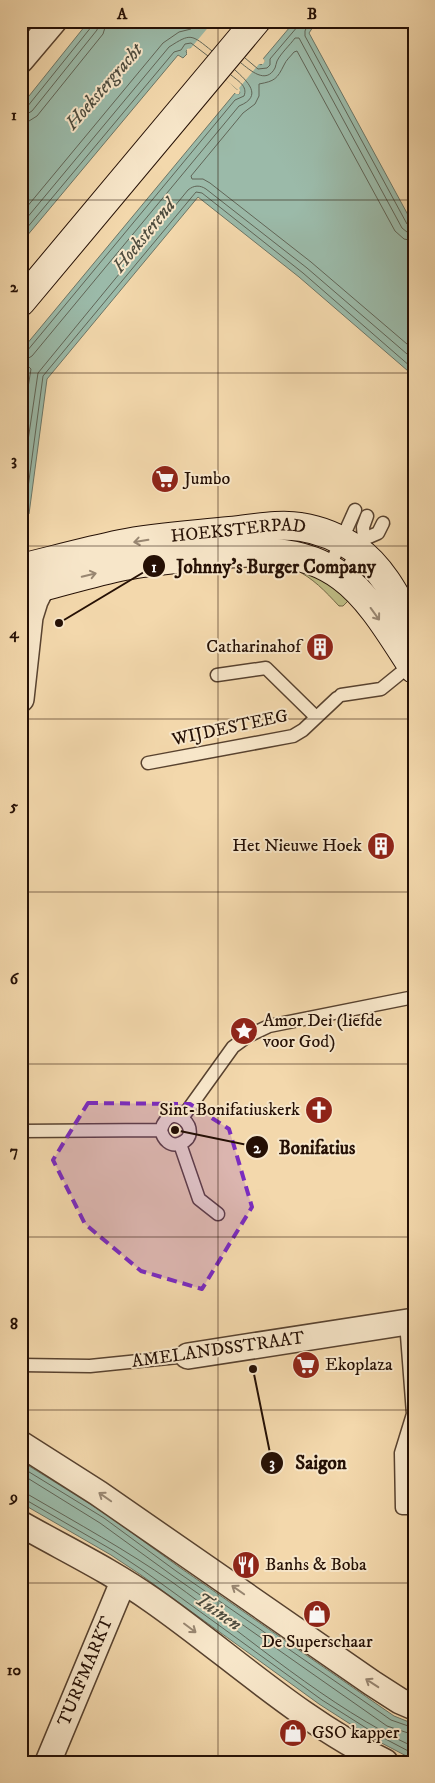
<svg xmlns="http://www.w3.org/2000/svg" width="435" height="1783" font-family="'IM FELL DW Pica',serif">
  <style>
    .grass { fill: url(#grass-tufts); stroke: #726746 }
    .water { fill: #9bbaa9; stroke: #6c7667 }
    .pier { fill: #f3d8ac }
    .lines { fill: none; stroke-linecap: round; stroke-linejoin: round }
    .shore { stroke: #606557; stroke-width: 1 }
    .lane-casing { stroke: #58422f; stroke-width: 15 }
    .street-casing { stroke: #58422f; stroke-width: 28 }
    .secondary-casing { stroke: #251005; stroke-width: 30 }
    .lane { stroke: #f7e6c9; stroke-width: 12 }
    .street { stroke: #f7e6c9; stroke-width: 25 }
    .secondary { stroke: #f7e6c9; stroke-width: 28 }
    .oneway { stroke: #988671 }
    .marked { fill: #7b2cbf; fill-opacity: 0.2; stroke: #7b2cbf; stroke-width: 4; stroke-dasharray: 10 6; stroke-linejoin: round }
    .grid { fill: none; stroke: #251005; stroke-width: 1; stroke-opacity: 0.55 }
    .labels { text-anchor: middle; dominant-baseline: central; stroke-width: 4; stroke-linejoin: round; paint-order: stroke }
    .poi-label { font-size: 18px; fill: #251005; stroke: #f7e6c9; text-anchor: start }
    .street-label { font-size: 18px; fill: #251005; stroke: #f7e6c9 }
    .water-label { font-size: 19px; font-style: italic; fill: #4e4c3e; stroke: #f7e6c9 }
    .leader { fill: none; stroke: #251005; stroke-width: 2 }
    .callout-dot { fill: #251005; stroke: #f7e6c9; stroke-width: 2 }
    .mark-label { font-size: 15px; text-anchor: middle; font-weight: bold; fill: #fff }
    .callout-label { font-size: 19px; text-anchor: middle; font-weight: bold; fill: #251005; stroke: #f7e6c9; stroke-width: 4; stroke-linejoin: round; paint-order: stroke }
    .neatline { fill: none; stroke: #251005; stroke-width: 2 }
    .grid-label { font-size: 16px; text-anchor: middle; font-weight: bold; fill: #251005 }
  </style>
  <defs>
    <pattern id="grass-tufts" width="24" height="20" patternUnits="userSpaceOnUse" patternTransform="scale(1.25)"><rect width="24" height="20" fill="#bfbe86"/><path d="M3 7l-1-3M5 7V3M7 7l1-3M15 17l-1-3M17 17v-4M19 17l1-3" fill="none" stroke="#a4a272"/></pattern>
  </defs>
  <rect width="100%" height="100%" fill="#f3d8ac"/>
  <filter id="stains"><feTurbulence type="fractalNoise" baseFrequency=".004" numOctaves="4"/><feColorMatrix values="0 0 0 0 .2 0 0 0 0 .09 0 0 0 0 .02 0 0 0 .5 -.17"/></filter>
  <radialGradient id="worn" r=".72"><stop offset=".6" stop-color="#630" stop-opacity="0"/><stop offset="1" stop-color="#630" stop-opacity=".3"/></radialGradient>
  <path class="grass" d="M 294,569 L 309,570 L 350,599 L 343,606 L 339,606 C 325,591 313,578 294,569 Z"/>
  <g class="water">
    <path d="M 89,21 L 210,21 L 211,24 L 261,65 L 265,61 L 263,59 L 295,21 L 312,21 L 315,24 L 309,33 L 414,226 L 414,387 L 408,371 L 299,277 L 198,197 L 47,379 L 29,514 L 27,515 L 25,531 L 21,531 L 21,351 L 235,93 L 239,94 L 240,92 L 191,48 L 186,51 L 187,54 L 183,58 L 178,55 L 21,243 L 21,106 Z"/>
    <path d="M 21,1461 L 106,1514 L 179,1567 L 394,1716 L 414,1724 L 414,1760 L 372,1738 L 319,1704 L 141,1575 L 111,1555 L 21,1503 Z"/>
  </g>
  <path class="pier" d="M 210,21 L 213,21 L 262,62 L 262,57 L 265,61 L 263,64 L 259,64 L 239,88 L 240,90 L 239,94 L 236,94 L 233,91 L 238,90 L 190,51 L 189,55 L 187,54 L 187,49 L 191,48 L 211,24 Z"/>
  <g class="lines">
    <g class="shore">
      <path d="M 309,21 L 305,31 L 305,36 L 407,224 L 414,227"/>
      <path d="M 245,58 L 258,69 L 267,68 L 270,65 L 270,59 L 298,26 L 299,21"/>
      <path d="M 241,63 C 250,70 266,85 275,68 C 276,66 276,63 277,61 C 281,53 290,45 295,38 L 299,38 L 402,228 L 407,232 L 414,233"/>
      <path d="M 21,109 L 27,107 L 92,26 L 93,21"/>
      <path d="M 21,115 L 27,114 L 32,111 L 97,30 L 99,21"/>
      <path d="M 21,123 L 29,121 L 37,116 L 103,34 L 107,21"/>
      <path d="M 21,214 L 163,43 L 179,32 L 191,29 L 192,21"/>
      <path d="M 21,225 L 169,47 C 191,33 191,34 212,51"/>
      <path d="M 21,235 L 174,52 L 181,50 L 185,44 L 191,43 L 208,56"/>
      <path d="M 414,241 L 404,239 L 395,231 L 297,51 L 294,52 C 291,56 286,60 284,65 C 277,79 275,81 259,84 L 259,96 L 255,104 L 243,113 L 191,176 L 192,179 L 203,179 L 210,183 L 311,262 L 414,350"/>
      <path d="M 21,354 L 27,351 L 235,100 L 244,96 C 248,86 238,81 231,75"/>
      <path d="M 21,360 L 27,359 L 32,356 L 239,106 C 264,96 247,81 235,70"/>
      <path d="M 21,367 L 29,367 L 31,369 L 21,431"/>
      <path d="M 21,488 L 38,373 L 188,190 C 194,185 200,185 206,189 L 307,268 L 414,360"/>
      <path d="M 21,523 L 25,510 L 43,376 L 196,192 L 202,193 L 303,273 L 411,367 L 414,371"/>
      <path d="M 21,1467 L 104,1518 L 176,1571 L 391,1720 L 414,1728"/>
      <path d="M 21,1474 L 100,1523 L 173,1576 L 387,1726 L 414,1735"/>
      <path d="M 21,1493 L 29,1495 C 77,1523 126,1550 172,1582 C 250,1638 327,1707 414,1747"/>
      <path d="M 21,1499 L 26,1500 L 114,1551 L 144,1571 L 322,1700 L 374,1733 L 414,1754"/>
    </g>
    <g class="lane-casing">
      <g id="lane">
        <path d="M 364,539 L 378,533 L 383,523"/>
        <path d="M 329,568 L 355,510"/>
        <path d="M 343,577 L 364,539 L 363,527 L 367,516"/>
        <path d="M 217,675 L 266,668 L 316,717"/>
        <path d="M 341,695 L 381,689 L 413,663"/>
        <path d="M 148,763 L 293,736 L 303,730 L 337,698"/>
        <path d="M 182,1118 L 233,1047 L 248,1036 L 269,1026 L 414,997"/>
        <path d="M 21,1131 L 161,1130 C 171,1096 206,1133 181,1143 C 170,1148 163,1139 161,1130"/>
        <path d="M 180,1144 L 199,1199 L 218,1214"/>
        <path d="M 406,1322 L 413,1414 L 401,1453 L 402,1508 L 414,1508"/>
        <path d="M 21,1365 L 90,1366 L 188,1356"/>
      </g>
    </g>
    <g class="street-casing">
      <g id="street">
        <path d="M 21,60 L 54,21"/>
        <path d="M 21,699 L 30,617 L 35,601 L 42,587"/>
        <path d="M 188,1356 L 414,1321"/>
        <path d="M 21,1444 L 98,1493 L 372,1683 L 400,1701 L 414,1707"/>
        <path d="M 21,1524 C 65,1549 111,1571 152,1600 C 228,1653 301,1722 385,1762"/>
        <path id="s1" d="M 48,1762 L 123,1582"/>
      </g>
    </g>
    <g class="secondary-casing">
      <g id="secondary">
        <path d="M 21,302 L 256,21"/>
        <path id="s2" d="M 21,568 C 54,560 87,551 121,544 C 156,537 193,535 230,531 C 253,529 278,523 301,527 C 321,530 341,539 357,550 C 383,568 399,602 414,629"/>
        <path d="M 21,592 C 56,584 90,573 124,566 C 150,561 177,559 203,556 C 251,551 301,546 342,577 C 371,598 394,639 414,669"/>
      </g>
    </g>
    <use href="#lane" class="lane"/>
    <use href="#street" class="street"/>
    <use href="#secondary" class="secondary"/>
  </g>
  <defs><path id="oneway-shaft" d="M-6 0H5M1.5-3L5.5 0L1.5 3" fill="none" stroke-width="1.6" stroke-linecap="round" stroke-linejoin="round" transform="scale(1.25)"/></defs>
  <g class="oneway">
    <use href="#oneway-shaft" transform="translate(141 541) rotate(171)"/>
    <use href="#oneway-shaft" transform="translate(89 575) rotate(-14)"/>
    <use href="#oneway-shaft" transform="translate(375 614) rotate(54)"/>
    <use href="#oneway-shaft" transform="translate(105 1497) rotate(-145)"/>
    <use href="#oneway-shaft" transform="translate(238 1590) rotate(-145)"/>
    <use href="#oneway-shaft" transform="translate(190 1628) rotate(37)"/>
    <use href="#oneway-shaft" transform="translate(372 1683) rotate(-147)"/>
  </g>
  <path class="marked" d="M 88,1103 L 190,1104 L 229,1129 L 252,1207 L 202,1289 L 141,1271 L 85,1224 L 53,1160 Z"/>
  <path class="grid" d="M 218,21 L 218,1762M 21,200 L 414,200M 21,373 L 414,373M 21,546 L 414,546M 21,719 L 414,719M 21,892 L 414,892M 21,1064 L 414,1064M 21,1237 L 414,1237M 21,1410 L 414,1410M 21,1583 L 414,1583"/>
  <defs>
    <g id="supermarket-disc" transform="scale(1.4375)"><circle r="9.5" fill="#8f2418" stroke="#f7e6c9"/><path d="M-6-5.5h2.5l.6 2H6L4.5 2H-2.5L-4.4-4H-6ZM-1.5 3.2a1.3 1.3 0 1 0 .1 0ZM3 3.2a1.3 1.3 0 1 0 .1 0Z" fill="#fff"/></g>
    <g id="building-disc" transform="scale(1.4375)"><circle r="9.5" fill="#8f2418" stroke="#f7e6c9"/><path d="M-4-6H4V6H1V3H-1V6H-4ZM-2.5-4.3h1.7v1.8h-1.7ZM.8-4.3h1.7v1.8H.8ZM-2.5-1h1.7V.8h-1.7ZM.8-1h1.7V.8H.8Z" fill="#fff"/></g>
    <g id="sight-disc" transform="scale(1.4375)"><circle r="9.5" fill="#8f2418" stroke="#f7e6c9"/><path d="M0-6L1.8-2.2L6-1.7L2.9 1.2L3.7 5.4L0 3.3L-3.7 5.4L-2.9 1.2L-6-1.7L-1.8-2.2Z" fill="#fff"/></g>
    <g id="church-disc" transform="scale(1.4375)"><circle r="9.5" fill="#8f2418" stroke="#f7e6c9"/><path d="M-1.2-6h2.4v3.5h3.3v2.4h-3.3V6h-2.4V-.1h-3.3v-2.4h3.3Z" fill="#fff"/></g>
    <g id="restaurant-disc" transform="scale(1.4375)"><circle r="9.5" fill="#8f2418" stroke="#f7e6c9"/><path d="M-5-6h1v4h1v-4h1v4h1v-4h1v5L-1.5 .5V6h-2V.5L-5-1ZM5-6V6H3V1.5H1.5Q1.5-4 5-6Z" fill="#fff"/></g>
    <g id="shop-disc" transform="scale(1.4375)"><circle r="9.5" fill="#8f2418" stroke="#f7e6c9"/><path d="M-5-2.5h2.3a2.7 3.5 0 0 1 5.4 0H5L5.5 6h-11ZM-1.5-2.5h3a1.5 2.3 0 0 0-3 0Z" fill="#fff"/></g>
  </defs>
  <g fill-rule="evenodd">
    <use href="#supermarket-disc" x="165" y="479"/>
    <use href="#building-disc" x="320" y="647"/>
    <use href="#building-disc" x="381" y="846"/>
    <use href="#sight-disc" x="244" y="1031"/>
    <use href="#church-disc" x="319" y="1110"/>
    <use href="#supermarket-disc" x="306" y="1365"/>
    <use href="#restaurant-disc" x="246" y="1565"/>
    <use href="#shop-disc" x="317" y="1614"/>
    <use href="#shop-disc" x="293" y="1733"/>
  </g>
  <g class="labels">
    <g class="poi-label">
      <text x="184" y="479">Jumbo</text>
      <text x="301" y="647" text-anchor="end">Catharinahof</text>
      <text x="362" y="846" text-anchor="end">Het Nieuwe Hoek</text>
      <text x="263" y="1021">Amor Dei (liefde<tspan x="263" dy="21">voor God)</tspan></text>
      <text x="300" y="1110" text-anchor="end">Sint-Bonifatiuskerk</text>
      <text x="325" y="1365">Ekoplaza</text>
      <text x="265" y="1565">Banhs &amp; Boba</text>
      <text x="317" y="1642" text-anchor="middle">De Superschaar</text>
      <text x="312" y="1733">GSO kapper</text>
    </g>
    <g class="street-label">
      <text stroke="none"><textPath href="#s2" startOffset="221">HOEKSTERPAD</textPath></text>
      <text transform="translate(230 728) rotate(-12)">WIJDESTEEG</text>
      <text transform="translate(218 1350) rotate(-8)">AMELANDSSTRAAT</text>
      <text stroke="none"><textPath href="#s1" startOffset="98">TURFMARKT</textPath></text>
    </g>
    <g class="water-label">
      <text transform="translate(104 87) rotate(-49)">Hoekstergracht</text>
      <text transform="translate(144 236) rotate(-51)">Hoeksterend</text>
      <text transform="translate(218 1612) rotate(35)">Tuinen</text>
    </g>
  </g>
  <path class="leader" d="M59 623L154 566M175 1130L257 1147M253 1369L272 1463"/>
  <g class="callout-dot">
    <circle cx="59" cy="623" r="5"/>
    <circle cx="175" cy="1130" r="5"/>
    <circle cx="253" cy="1369" r="5"/>
    <circle cx="154" cy="566" r="12"/>
    <circle cx="257" cy="1147" r="12"/>
    <circle cx="272" cy="1463" r="12"/>
  </g>
  <g class="mark-label">
    <text x="154" y="572">1</text>
    <text x="257" y="1153">2</text>
    <text x="272" y="1468">3</text>
  </g>
  <g class="callout-label">
    <text x="276" y="573">Johnny's Burger Company</text>
    <text x="317" y="1154">Bonifatius</text>
    <text x="321" y="1469">Saigon</text>
  </g>
  <rect width="435" height="1783" fill="none" stroke="#f3d8ac" stroke-width="55"/>
  <rect x="28" y="28" width="380" height="1728" class="neatline"/>
  <g class="grid-label">
    <text x="122" y="19">A</text>
    <text x="312" y="19">B</text>
    <text x="14" y="120">1</text>
    <text x="14" y="292">2</text>
    <text x="14" y="465">3</text>
    <text x="14" y="638">4</text>
    <text x="14" y="811">5</text>
    <text x="14" y="984">6</text>
    <text x="14" y="1156">7</text>
    <text x="14" y="1329">8</text>
    <text x="14" y="1502">9</text>
    <text x="14" y="1675">10</text>
  </g>
  <rect width="100%" height="100%" filter="url(#stains)"/>
  <rect width="100%" height="100%" fill="url(#worn)"/>
</svg>
